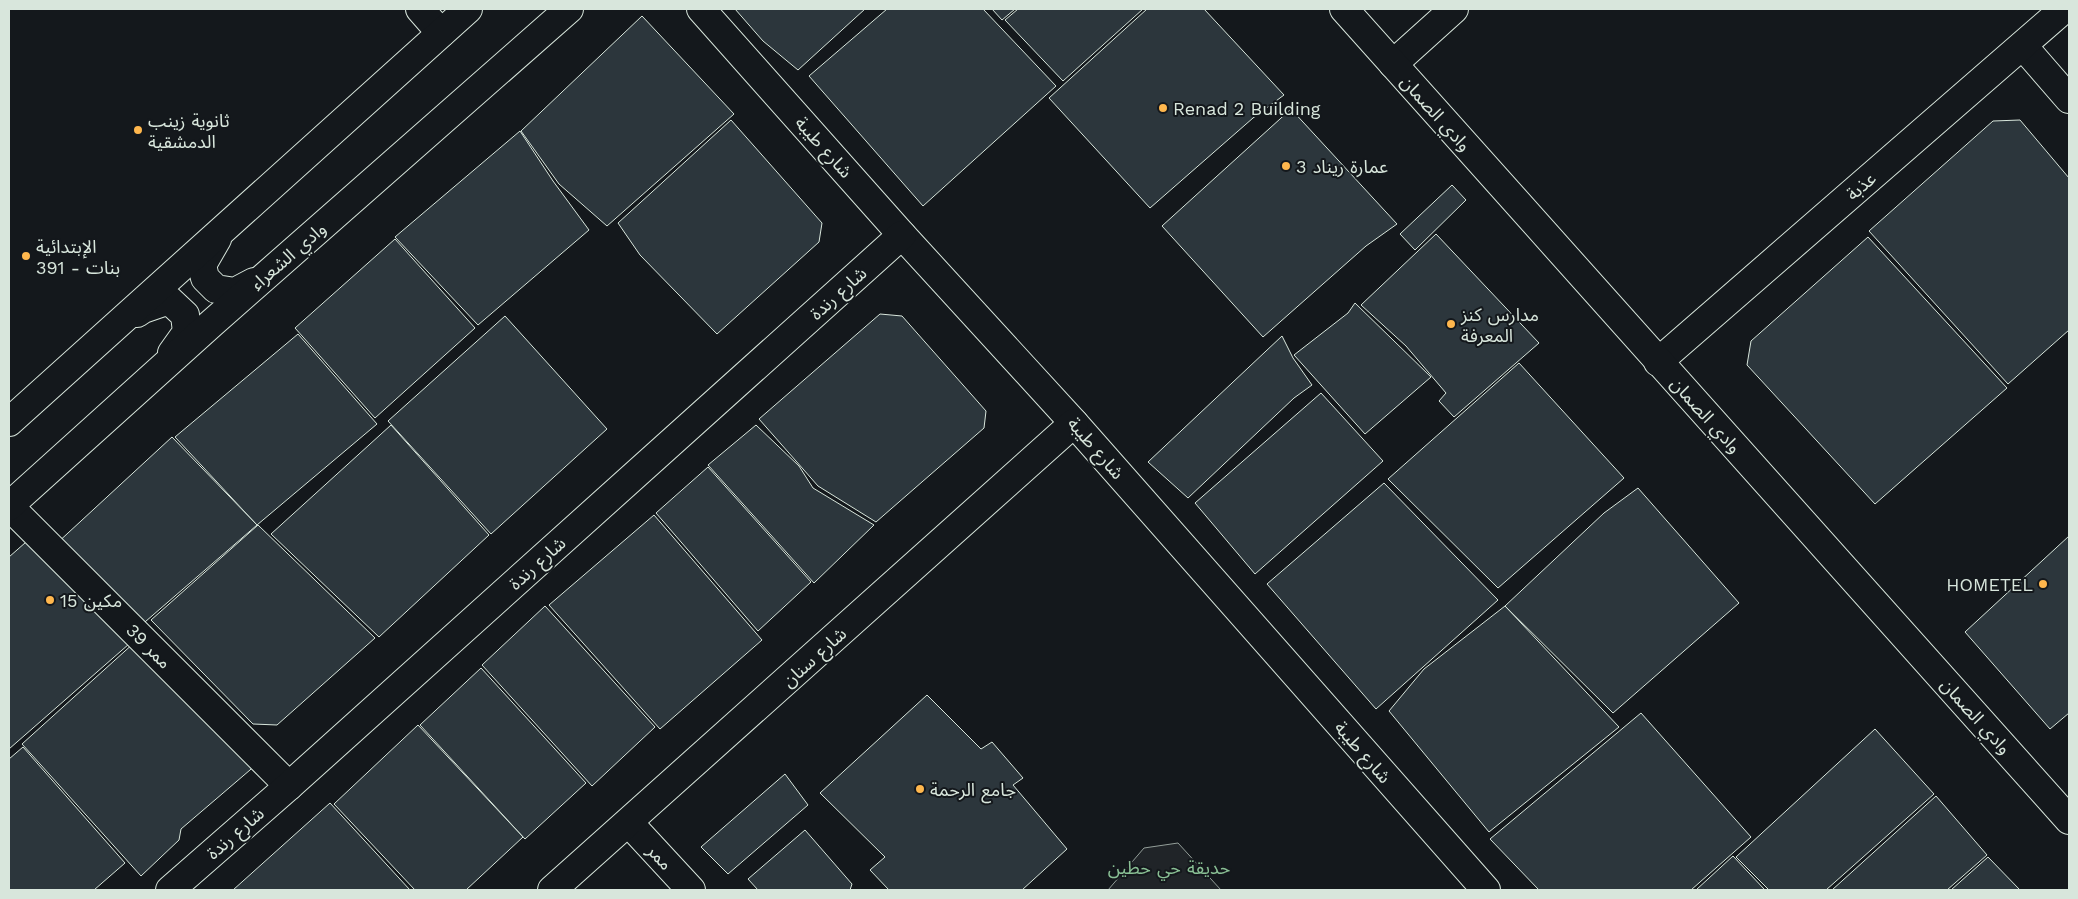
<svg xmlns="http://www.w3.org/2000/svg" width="2078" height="899" font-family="'Work Sans','Noto Sans Arabic',sans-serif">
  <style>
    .green { fill: #202428; stroke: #939e99 }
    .building { fill: #2c363c; stroke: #d8e6dc }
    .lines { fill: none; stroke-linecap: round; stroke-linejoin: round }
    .minor-casing { stroke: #d8e6dc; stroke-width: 30 }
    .tertiary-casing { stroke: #d8e6dc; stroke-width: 30 }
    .minor { stroke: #14181c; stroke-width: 28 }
    .tertiary { stroke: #14181c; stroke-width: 28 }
    .poi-dot { fill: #ffb74d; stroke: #14181c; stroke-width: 2 }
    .labels { text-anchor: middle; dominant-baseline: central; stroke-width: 4; stroke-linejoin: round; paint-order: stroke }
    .poi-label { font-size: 18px; fill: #d8e6dc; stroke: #14181c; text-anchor: start }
    .street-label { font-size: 18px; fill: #d8e6dc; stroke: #14181c }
    .park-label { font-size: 18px; fill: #8ac095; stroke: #14181c }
  </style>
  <rect width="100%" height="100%" fill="#14181c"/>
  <path class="green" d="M 1178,843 L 1221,890 L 1108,890 L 1144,848 Z"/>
  <g class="building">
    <path d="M 735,9 L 865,9 L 798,70 L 763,41 Z"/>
    <path d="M 887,9 L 983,9 L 1056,86 L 923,206 L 809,76 Z"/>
    <path d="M 992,9 L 1015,9 L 1002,20 Z"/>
    <path d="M 1018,9 L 1143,9 L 1063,81 L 1005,20 Z"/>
    <path d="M 1147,9 L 1204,9 L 1284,95 L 1253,118 L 1150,208 L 1049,98 Z"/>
    <path d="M 642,16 L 734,114 L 607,226 L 559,184 L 521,131 Z"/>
    <path d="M 1291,109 L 1397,224 L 1366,246 L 1263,337 L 1162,226 Z"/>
    <path d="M 731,120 L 822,223 L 819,242 L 717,334 L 640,255 L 618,223 Z"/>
    <path d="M 2020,120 L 2069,178 L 2069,330 L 2008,384 L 1869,231 L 1993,121 Z"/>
    <path d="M 520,131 L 553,181 L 589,230 L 478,325 L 395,237 Z"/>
    <path d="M 1452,185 L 1466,200 L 1415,250 L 1400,234 Z"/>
    <path d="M 1436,234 L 1539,343 L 1454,417 L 1439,401 L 1446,393 L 1406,346 L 1361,305 Z"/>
    <path d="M 1868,237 L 2007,388 L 1875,504 L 1747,365 L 1751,341 Z"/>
    <path d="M 395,239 L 475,328 L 375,418 L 295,328 Z"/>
    <path d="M 1355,303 L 1431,377 L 1365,434 L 1294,355 L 1348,313 Z"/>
    <path d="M 880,314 L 902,316 L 986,411 L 984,428 L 876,522 L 818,486 L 759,419 Z"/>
    <path d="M 505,316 L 607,429 L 491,534 L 388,421 Z"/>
    <path d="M 298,334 L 377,424 L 257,525 L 175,437 Z"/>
    <path d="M 1282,336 L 1293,358 L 1312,385 L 1294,398 L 1188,498 L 1148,462 Z"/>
    <path d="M 1519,363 L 1624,478 L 1498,588 L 1388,479 Z"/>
    <path d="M 1321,393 L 1383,461 L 1255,574 L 1195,503 Z"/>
    <path d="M 391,425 L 489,535 L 379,637 L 271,534 Z"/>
    <path d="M 756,425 L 799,466 L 813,488 L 874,525 L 814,583 L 708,465 Z"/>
    <path d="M 172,437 L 257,525 L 138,628 L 55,545 Z"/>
    <path d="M 708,467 L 811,582 L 758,631 L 656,513 Z"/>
    <path d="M 1384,483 L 1498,600 L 1376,709 L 1267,584 Z"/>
    <path d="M 1638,488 L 1739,603 L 1613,713 L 1505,606 L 1604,513 Z"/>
    <path d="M 654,515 L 762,640 L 660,729 L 549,605 Z"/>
    <path d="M 258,525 L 375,638 L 277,725 L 253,724 L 151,620 Z"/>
    <path d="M 34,535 L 129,644 L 9,749 L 9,557 Z"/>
    <path d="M 2069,536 L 2069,713 L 2050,729 L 1965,632 Z"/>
    <path d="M 545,606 L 655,727 L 592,786 L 482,665 Z"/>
    <path d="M 1505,606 L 1619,727 L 1489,832 L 1389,711 L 1424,669 Z"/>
    <path d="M 135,642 L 257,764 L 181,829 L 179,840 L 141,876 L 22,744 Z"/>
    <path d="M 481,668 L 586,783 L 525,839 L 420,725 Z"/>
    <path d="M 927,695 L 981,749 L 992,742 L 1023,778 L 1013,785 L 1067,849 L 1022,890 L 889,890 L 870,870 L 885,857 L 820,793 Z"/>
    <path d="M 1641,713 L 1751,837 L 1691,890 L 1539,890 L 1490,839 Z"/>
    <path d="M 418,725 L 523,837 L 466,890 L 415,890 L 334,804 Z"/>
    <path d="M 1875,729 L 1934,794 L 1826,890 L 1769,890 L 1736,857 Z"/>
    <path d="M 23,747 L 125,863 L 94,890 L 9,890 L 9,759 Z"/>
    <path d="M 785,774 L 808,805 L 728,874 L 701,847 Z"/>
    <path d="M 1936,796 L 1987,855 L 1947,890 L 1832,890 Z"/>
    <path d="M 330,803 L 410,890 L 233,890 Z"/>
    <path d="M 805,830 L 852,884 L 850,890 L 758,890 L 748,879 Z"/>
    <path d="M 1733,856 L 1765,890 L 1696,890 Z"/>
    <path d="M 1988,857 L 2020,890 L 1951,890 Z"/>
  </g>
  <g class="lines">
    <g class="minor-casing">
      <g id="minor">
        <path d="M 420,9 L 441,33"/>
        <path d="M 701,9 L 902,235 L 1074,423 L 1486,890"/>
        <path d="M 2023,46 L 2069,99"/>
        <path d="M 1393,64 L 1454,9"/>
        <path d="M 1658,362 L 2064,9"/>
        <path d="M 9,506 L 289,786"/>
        <path d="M 629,823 L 691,890"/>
        <path d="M 170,890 L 289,786 L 902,235"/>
        <path d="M 552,890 L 1074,423"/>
      </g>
    </g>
    <g class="tertiary-casing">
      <g id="tertiary">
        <path d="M 1344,9 L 2069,820"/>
        <path d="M 217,239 L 202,265 L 205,278 L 216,289 L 235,292 L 254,282"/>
        <path d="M 137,313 L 143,309 L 169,300 L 185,315 L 187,332 L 172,353"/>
        <path d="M 9,422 L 468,9"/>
        <path d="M 9,506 L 212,323 L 569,9"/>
      </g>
    </g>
    <use href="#minor" class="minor"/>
    <use href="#tertiary" class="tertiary"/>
  </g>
  <g class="poi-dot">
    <circle cx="1163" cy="108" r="5"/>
    <circle cx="138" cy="130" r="5"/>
    <circle cx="1286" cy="166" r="5"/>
    <circle cx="26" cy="256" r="5"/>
    <circle cx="1451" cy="324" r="5"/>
    <circle cx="2043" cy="584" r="5"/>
    <circle cx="50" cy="600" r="5"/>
    <circle cx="920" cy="789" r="5"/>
  </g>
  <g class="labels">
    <g class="poi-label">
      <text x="1173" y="108">Renad 2 Building</text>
      <text x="148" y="120">ثانوية زينب<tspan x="148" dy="21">الدمشقية</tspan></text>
      <text x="1296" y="166">عمارة ريناد 3</text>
      <text x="36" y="246">الإبتدائية<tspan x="36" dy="21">391 - بنات</tspan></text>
      <text x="1461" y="314">مدارس كنز<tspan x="1461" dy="21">المعرفة</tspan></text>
      <text x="2033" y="584" text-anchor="end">HOMETEL</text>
      <text x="60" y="600">مكين 15</text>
      <text x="930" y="789">جامع الرحمة</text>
    </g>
    <g class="street-label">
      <text transform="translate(1436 113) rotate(48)">وادي الصمان</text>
      <text transform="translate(824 147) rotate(48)">شارع طيبة</text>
      <text transform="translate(1861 186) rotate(-41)">عذبة</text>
      <text transform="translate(288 256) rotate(-41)">وادي الشعراء</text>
      <text transform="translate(838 293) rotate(-42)">شارع رندة</text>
      <text transform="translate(1706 415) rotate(48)">وادي الصمان</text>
      <text transform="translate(1096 448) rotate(49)">شارع طيبة</text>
      <text transform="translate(537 563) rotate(-42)">شارع رندة</text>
      <text transform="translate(149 646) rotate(45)">ممر 39</text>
      <text transform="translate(814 657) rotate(-42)">شارع سنان</text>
      <text transform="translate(1976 716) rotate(48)">وادي الصمان</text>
      <text transform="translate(1363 752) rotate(49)">شارع طيبة</text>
      <text transform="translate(235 833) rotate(-41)">شارع رندة</text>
      <text transform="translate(660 857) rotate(47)">ممر</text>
    </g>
    <g class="park-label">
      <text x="1169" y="867">حديقة حي حطين</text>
    </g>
  </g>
  <rect width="2078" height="899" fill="none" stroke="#d8e6dc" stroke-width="20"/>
</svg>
